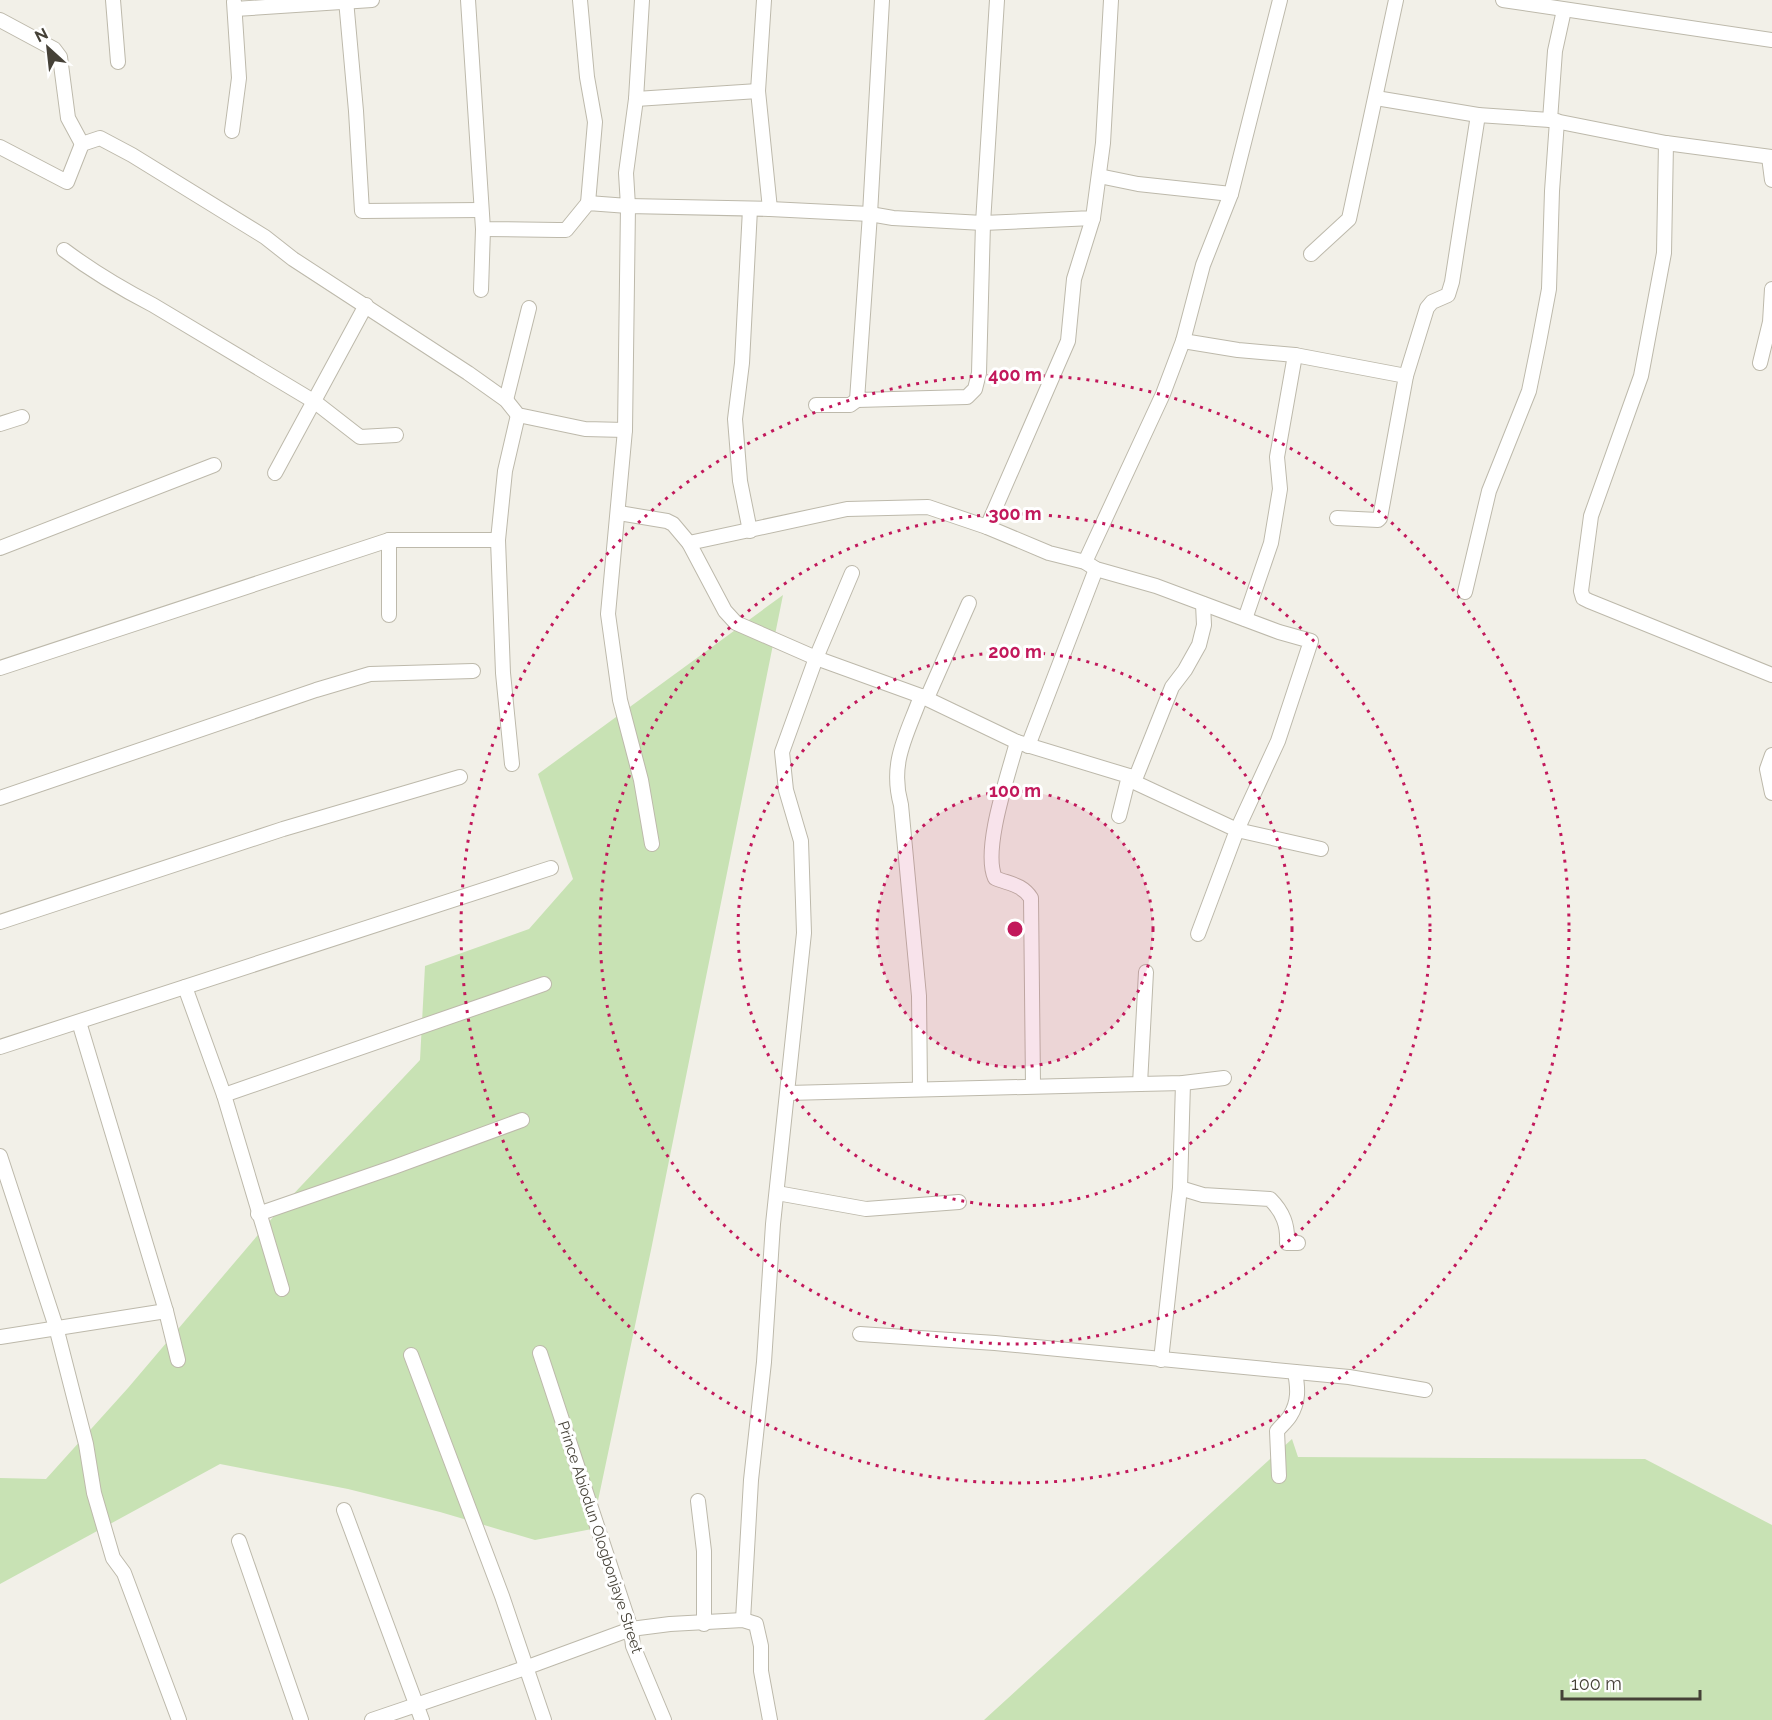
<svg xmlns="http://www.w3.org/2000/svg" width="1772" height="1720" font-family="Raleway,sans-serif">
  <style>
    .green { fill: #c8e2b4 }
    .lines { fill: none; stroke-linecap: round; stroke-linejoin: round }
    .minor-casing { stroke: #bdb9ab; stroke-width: 16 }
    .minor { stroke: #fff; stroke-width: 14 }
    .ring { fill: none; stroke: #c2185b; stroke-width: 3; stroke-dasharray: 3 6 }
    .labels { text-anchor: middle; dominant-baseline: central; stroke-width: 6; stroke-linejoin: round; paint-order: stroke }
    .street-label { font-size: 15px; fill: #454137; stroke: #fff }
    .centre { fill: #c2185b; stroke: #fff; stroke-width: 3 }
    .ring-label { font-size: 18px; text-anchor: middle; font-weight: bold; fill: #c2185b; stroke: #fff; stroke-width: 6; stroke-linejoin: round; paint-order: stroke }
  </style>
  <rect width="100%" height="100%" fill="#f2f0e8"/>
  <g class="green">
    <path d="M 783,595 L 651,1250 L 592,1529 L 535,1540 L 440,1512 L 348,1489 L 220,1464 L 0,1584 L 0,1478 L 46,1479 L 128,1388 L 285,1203 L 420,1060 L 425,966 L 529,929 L 573,879 L 538,774 Z"/>
    <path d="M 1292,1439 L 1298,1457 L 1645,1459 L 1772,1525 L 1772,1720 L 984,1720 Z"/>
  </g>
  <g class="lines">
    <g class="minor-casing">
      <g id="minor">
        <path d="M 113,0 L 118,62"/>
        <path d="M 346,0 L 356,111 L 362,211 L 481,210"/>
        <path d="M 468,0 L 483,229 L 558,230 L 566,230 L 588,203 L 628,206 L 626,173 L 636,99 L 642,0"/>
        <path d="M 580,0 L 587,77 L 595,122 L 588,203"/>
        <path d="M 764,0 L 758,91 L 770,209"/>
        <path d="M 882,0 L 870,214 L 857,400 L 967,397 L 975,389 L 979,373 L 983,223 L 997,0"/>
        <path d="M 1503,0 L 1772,40"/>
        <path d="M 235,9 L 372,0"/>
        <path d="M 1564,10 L 1555,51 L 1550,120 L 1666,143 L 1772,157"/>
        <path d="M 0,20 L 54,49 L 60,57 L 68,118 L 82,144"/>
        <path d="M 1376,98 L 1478,115"/>
        <path d="M 636,99 L 758,91"/>
        <path d="M 232,131 L 239,78 L 234,2"/>
        <path d="M 1666,143 L 1664,253 L 1641,376 L 1591,516 L 1581,591 L 1583,598 L 1589,601 L 1772,675"/>
        <path d="M 0,147 L 67,182 L 82,144 L 100,138 L 132,155 L 265,237 L 293,259 L 468,373 L 506,400 L 518,415 L 585,429 L 625,430"/>
        <path d="M 1769,157 L 1772,180"/>
        <path d="M 1099,176 L 1138,184 L 1231,194"/>
        <path d="M 750,209 L 742,363 L 735,419 L 740,481 L 750,531"/>
        <path d="M 64,250 C 92,271 122,289 153,305 L 315,402 L 360,437 L 396,435"/>
        <path d="M 1311,254 L 1349,219 L 1396,0"/>
        <path d="M 481,290 L 483,229"/>
        <path d="M 1183,341 L 1238,350 L 1295,355 L 1406,376 L 1380,518 L 1378,520 L 1337,518"/>
        <path d="M 1760,363 L 1770,322 L 1772,289"/>
        <path d="M 1406,376 L 1427,308 L 1432,302 L 1448,295 L 1452,282 L 1478,115 L 1550,120"/>
        <path d="M 506,400 L 529,308"/>
        <path d="M 816,405 L 850,405 L 857,400"/>
        <path d="M 0,424 L 22,417"/>
        <path d="M 275,473 L 366,305"/>
        <path d="M 619,513 L 667,521 L 673,524 L 689,543 L 725,611 L 736,623 L 816,658 L 921,696 L 1017,742 L 1129,776 L 1119,816"/>
        <path d="M 987,527 L 1068,341 L 1074,279 L 1093,218"/>
        <path d="M 689,543 L 847,509 L 928,507 L 987,527 L 1049,553 L 1085,562 L 1096,569 L 1156,586 L 1279,632 L 1311,641 L 1278,741 L 1237,830 L 1321,849"/>
        <path d="M 0,548 L 214,465"/>
        <path d="M 1085,562 L 1163,394 L 1183,341 L 1203,265 L 1231,194 L 1280,0"/>
        <path d="M 1465,592 L 1489,491 L 1529,391 L 1539,342 L 1549,289 L 1552,191 L 1557,121"/>
        <path d="M 389,615 L 389,540 L 498,540"/>
        <path d="M 1245,619 L 1271,543 L 1280,489 L 1277,457 L 1295,355"/>
        <path d="M 0,668 L 389,540"/>
        <path d="M 927,698 L 969,603"/>
        <path d="M 1017,742 C 1009,773 982,849 995,878 C 1009,884 1022,884 1031,898 L 1033,1085"/>
        <path d="M 1028,746 L 1096,569"/>
        <path d="M 1772,755 L 1767,769 L 1772,793"/>
        <path d="M 512,764 L 503,673 L 498,540 L 505,471 L 518,415"/>
        <path d="M 1129,776 L 1134,782 L 1237,830 L 1198,934"/>
        <path d="M 1134,782 L 1172,687 L 1185,670 L 1199,645 L 1204,625 L 1203,604"/>
        <path d="M 0,798 L 316,690 L 370,674 L 473,671"/>
        <path d="M 652,844 L 641,780 L 620,700 L 608,614 L 625,430 L 628,206 L 770,209 L 870,214 L 893,218 L 983,223 L 1093,218 L 1103,143 L 1111,0"/>
        <path d="M 0,922 L 283,829 L 460,777"/>
        <path d="M 185,987 L 224,1095 L 282,1289"/>
        <path d="M 79,1022 L 166,1311 L 178,1360"/>
        <path d="M 0,1047 L 551,868"/>
        <path d="M 1140,1084 L 1183,1083 L 1224,1078"/>
        <path d="M 920,1088 L 919,996 L 901,805 C 889,762 907,735 921,696"/>
        <path d="M 788,1093 L 1140,1084 L 1146,972"/>
        <path d="M 224,1095 L 544,984"/>
        <path d="M 0,1156 L 56,1327 L 86,1444 L 94,1493 L 113,1558 L 124,1573 L 179,1720"/>
        <path d="M 1180,1188 L 1203,1195 L 1270,1199 C 1283,1212 1288,1225 1287,1243 L 1298,1243"/>
        <path d="M 777,1193 L 866,1209 L 959,1202"/>
        <path d="M 258,1214 L 394,1167 L 522,1120"/>
        <path d="M 860,1334 L 995,1343 L 1349,1377 L 1425,1390"/>
        <path d="M 0,1337 L 166,1311"/>
        <path d="M 540,1353 L 631,1629 L 633,1646 L 664,1720"/>
        <path d="M 411,1355 L 502,1596 L 544,1720"/>
        <path d="M 1161,1360 L 1180,1188 L 1183,1083"/>
        <path d="M 1279,1476 L 1277,1431 C 1281,1426 1287,1421 1290,1416 C 1299,1402 1298,1388 1295,1372"/>
        <path d="M 698,1501 L 704,1551 L 704,1624"/>
        <path d="M 344,1510 L 422,1720"/>
        <path d="M 239,1541 L 301,1720"/>
        <path d="M 743,1620 L 751,1480 L 764,1362 L 773,1224 L 804,933 L 801,841 L 786,790 L 782,752 L 816,658 L 852,573"/>
        <path d="M 372,1720 L 525,1668 L 631,1629 L 670,1624 L 743,1620 L 756,1624 L 761,1646 L 761,1671 L 770,1720"/>
      </g>
    </g>
    <use href="#minor" class="minor"/>
  </g>
  <circle cx="1015" cy="929" r="138" fill="#c2185b" fill-opacity=".12"/>
  <g class="ring">
    <circle cx="1015" cy="929" r="138"/>
    <circle cx="1015" cy="929" r="277"/>
    <circle cx="1015" cy="929" r="415"/>
    <circle cx="1015" cy="929" r="554"/>
  </g>
  <g class="labels">
    <g class="street-label">
      <text transform="translate(600 1537) rotate(72)">Prince Abiodun Ologbonjaye Street</text>
    </g>
  </g>
  <circle cx="1015" cy="929" r="9" class="centre"/>
  <g class="ring-label">
    <text x="1015" y="381">400 m</text>
    <text x="1015" y="520">300 m</text>
    <text x="1015" y="658">200 m</text>
    <text x="1015" y="797">100 m</text>
  </g>
  <g transform="translate(48 48) rotate(333)" stroke="#ffffff" stroke-width="4.5" paint-order="stroke">
  <path d="M0-4.5L10 22L0 15L-10 22Z" fill="#454137"/>
  <text y="-9" font-size="16" font-weight="bold" text-anchor="middle" fill="#454137">N</text>
  </g>
  <path d="M1562 1690v9h138v-9" fill="none" stroke="#454137" stroke-width="3"/>
  <text x="1571" y="1690" font-size="18" fill="#454137" stroke="#ffffff" stroke-width="4.5" paint-order="stroke">100 m</text>
</svg>
